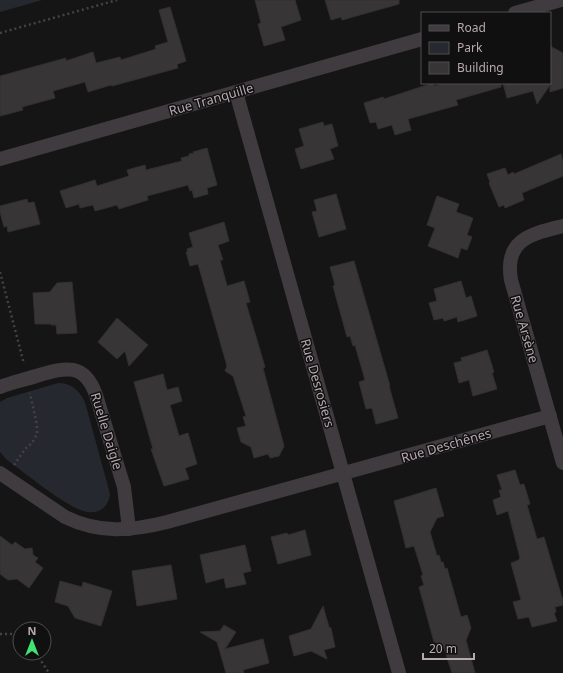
<svg xmlns="http://www.w3.org/2000/svg" width="563" height="673" font-family="'Noto Sans',sans-serif">
  <style>
    .green { fill: #25282e }
    .building { fill: #383537; stroke: #322f30 }
    .lines { fill: none; stroke-linecap: round; stroke-linejoin: round }
    .path { stroke: #474045; stroke-width: 2.5; stroke-dasharray: 2 3; stroke-linecap: butt }
    .minor { stroke: #403b3e; stroke-width: 14 }
    .labels { text-anchor: middle; dominant-baseline: central; stroke-width: 3; stroke-linejoin: round; paint-order: stroke }
    .street-label { font-size: 13px; fill: #b6a8b1; stroke: #111010 }
  </style>
  <rect width="100%" height="100%" fill="#161515"/>
  <g class="green">
    <path d="M 0,0 L 42,0 L 0,12 Z"/>
    <path d="M 58,383 C 71,383 79,390 85,402 L 110,494 C 109,506 100,514 87,512 C 65,507 27,474 7,460 L 0,452 L 0,402 L 7,398 Z"/>
  </g>
  <g class="building">
    <path d="M 255,0 L 295,0 L 301,20 L 281,27 L 285,40 L 264,46 L 258,24 L 261,23 Z"/>
    <path d="M 325,0 L 399,0 L 399,4 L 342,20 L 341,17 L 331,20 Z"/>
    <path d="M 170,7 L 186,61 L 178,64 L 177,65 L 178,68 L 112,86 L 111,85 L 88,92 L 85,82 L 53,91 L 55,98 L 22,107 L 23,110 L 0,116 L 0,76 L 66,58 L 66,61 L 93,52 L 96,63 L 120,57 L 121,60 L 156,49 L 155,46 L 168,42 L 159,10 Z"/>
    <path d="M 550,46 L 563,53 L 563,88 L 550,92 L 550,85 L 537,104 L 533,91 L 507,98 L 503,83 L 550,83 Z"/>
    <path d="M 433,83 L 434,86 L 445,83 L 501,83 L 501,87 L 456,100 L 458,105 L 408,119 L 411,130 L 395,135 L 392,125 L 378,129 L 376,122 L 370,123 L 364,103 L 383,97 L 384,99 Z"/>
    <path d="M 323,122 L 324,126 L 332,124 L 338,146 L 330,149 L 334,159 L 301,169 L 295,149 L 304,146 L 299,129 Z"/>
    <path d="M 207,148 L 217,185 L 207,188 L 208,194 L 194,198 L 192,190 L 190,191 L 188,185 L 147,196 L 148,200 L 119,209 L 117,205 L 95,211 L 93,205 L 80,208 L 79,204 L 66,208 L 60,191 L 95,180 L 97,186 L 129,176 L 127,170 L 145,165 L 146,170 L 182,161 L 181,158 L 189,156 L 189,154 L 194,153 L 193,152 Z"/>
    <path d="M 561,154 L 563,162 L 563,176 L 522,193 L 524,200 L 505,208 L 504,205 L 499,207 L 489,183 L 490,182 L 487,174 L 505,168 L 508,175 L 513,172 L 514,174 Z"/>
    <path d="M 336,194 L 346,229 L 319,237 L 312,212 L 317,211 L 314,200 Z"/>
    <path d="M 437,196 L 459,204 L 456,212 L 473,218 L 467,235 L 472,237 L 467,250 L 461,248 L 458,258 L 428,246 L 435,228 L 427,225 Z"/>
    <path d="M 27,199 L 28,203 L 34,202 L 40,224 L 8,232 L 7,226 L 4,227 L 0,212 L 0,206 Z"/>
    <path d="M 224,222 L 229,241 L 218,245 L 223,260 L 220,260 L 227,286 L 244,281 L 250,302 L 246,303 L 265,367 L 263,368 L 284,446 L 279,456 L 270,458 L 268,454 L 254,458 L 251,447 L 241,442 L 237,428 L 246,426 L 243,417 L 246,416 L 233,376 L 225,371 L 227,366 L 198,264 L 190,266 L 186,252 L 188,252 L 187,249 L 193,247 L 189,233 Z"/>
    <path d="M 354,261 L 390,386 L 389,386 L 398,418 L 376,424 L 372,408 L 366,409 L 359,382 L 365,380 L 355,345 L 353,346 L 350,336 L 347,337 L 333,286 L 335,285 L 330,267 Z"/>
    <path d="M 461,281 L 466,298 L 471,296 L 477,316 L 458,322 L 457,317 L 444,321 L 443,318 L 434,320 L 429,303 L 437,301 L 434,289 Z"/>
    <path d="M 72,282 L 77,333 L 57,334 L 56,325 L 51,325 L 51,324 L 35,324 L 33,293 L 50,292 L 57,283 Z"/>
    <path d="M 117,318 L 148,345 L 129,366 L 125,351 L 117,359 L 98,342 Z"/>
    <path d="M 487,350 L 494,372 L 492,373 L 497,389 L 473,396 L 469,380 L 459,383 L 454,363 L 462,361 L 461,358 Z"/>
    <path d="M 163,374 L 167,390 L 178,387 L 182,401 L 170,405 L 179,436 L 188,433 L 197,464 L 185,468 L 189,479 L 164,486 L 151,449 L 153,449 L 134,382 Z"/>
    <path d="M 515,470 L 520,485 L 524,484 L 530,504 L 527,505 L 537,539 L 544,537 L 563,601 L 563,605 L 555,607 L 556,612 L 554,613 L 557,621 L 532,627 L 529,617 L 518,619 L 513,602 L 521,600 L 511,563 L 519,560 L 519,559 L 520,558 L 508,511 L 497,515 L 493,500 L 501,497 L 499,490 L 502,490 L 497,475 Z"/>
    <path d="M 436,488 L 444,516 L 437,518 L 430,532 L 437,556 L 439,555 L 441,562 L 443,562 L 445,569 L 447,568 L 461,617 L 467,615 L 471,628 L 466,640 L 475,673 L 452,673 L 444,648 L 438,650 L 436,642 L 434,642 L 419,587 L 424,585 L 421,576 L 423,575 L 414,546 L 406,548 L 394,501 Z"/>
    <path d="M 305,530 L 311,555 L 278,564 L 271,537 L 287,533 L 288,535 Z"/>
    <path d="M 0,536 L 12,545 L 15,542 L 25,549 L 32,548 L 33,555 L 38,558 L 35,562 L 43,568 L 29,588 L 17,579 L 8,580 L 0,574 Z"/>
    <path d="M 245,545 L 251,571 L 243,573 L 246,584 L 226,588 L 224,578 L 206,583 L 200,555 Z"/>
    <path d="M 171,565 L 177,599 L 137,606 L 132,571 Z"/>
    <path d="M 60,581 L 82,587 L 83,582 L 112,591 L 101,626 L 75,618 L 68,606 L 55,602 Z"/>
    <path d="M 323,606 L 329,627 L 331,628 L 335,647 L 324,650 L 327,659 L 311,651 L 294,656 L 289,636 L 311,629 Z"/>
    <path d="M 224,625 L 236,632 L 225,649 L 263,639 L 269,663 L 243,670 L 244,673 L 226,673 L 217,642 L 200,632 L 220,631 Z"/>
  </g>
  <g class="lines">
    <g class="path">
      <path d="M 0,33 L 117,0"/>
      <path d="M 0,272 L 24,364"/>
      <path d="M 14,465 L 25,449 L 32,443 L 37,434 L 37,425 L 30,393"/>
      <path d="M 0,634 L 11,634 L 20,638"/>
      <path d="M 36,653 L 49,673"/>
    </g>
    <g class="minor">
      <path d="M 515,13 L 561,0"/>
      <path d="M 236,92 L 399,673"/>
      <path d="M 0,159 L 422,39"/>
      <path d="M 563,226 C 531,234 504,239 511,280 L 563,463"/>
      <path d="M 0,387 C 12,382 24,380 36,376 C 64,368 84,361 96,395 L 124,487 L 129,529"/>
      <path d="M 0,473 L 65,517 C 100,534 131,531 167,522 L 550,416"/>
    </g>
  </g>
  <g class="labels">
    <g class="street-label">
      <text transform="translate(211 99) rotate(-16)">Rue Tranquille</text>
      <text transform="translate(525 329) rotate(74)">Rue Arsène</text>
      <text transform="translate(318 383) rotate(74)">Rue Desrosiers</text>
      <text transform="translate(107 431) rotate(73)">Ruelle Daigle</text>
      <text transform="translate(446 445) rotate(-16)">Rue Deschênes</text>
    </g>
  </g>
  <rect x="421" y="12" width="130" height="72" fill="#111010" stroke="#534d50"/>
  <rect x="429" y="25" width="20" height="6" fill="#403b3e" stroke="#534d50"/>
  <text x="457" y="32" font-size="12" fill="#b6a8b1">Road</text>
  <rect x="429" y="42" width="20" height="12" fill="#25282e" stroke="#534d50"/>
  <text x="457" y="52" font-size="12" fill="#b6a8b1">Park</text>
  <rect x="429" y="62" width="20" height="12" fill="#383537" stroke="#534d50"/>
  <text x="457" y="72" font-size="12" fill="#b6a8b1">Building</text>
  <g transform="translate(32 641)"><circle r="19" fill="#111010" stroke="#534d50"/>
  <path d="M0-3L7 15L0 10L-7 15Z" fill="#41e373"/>
  <text y="-6" font-size="11" font-weight="bold" text-anchor="middle" fill="#b6a8b1">N</text>
  </g>
  <path d="M423 653v6h51v-6" fill="none" stroke="#b6a8b1" stroke-width="2"/>
  <text x="429" y="653" font-size="12" fill="#b6a8b1" stroke="#111010" stroke-width="3" paint-order="stroke">20 m</text>
</svg>
